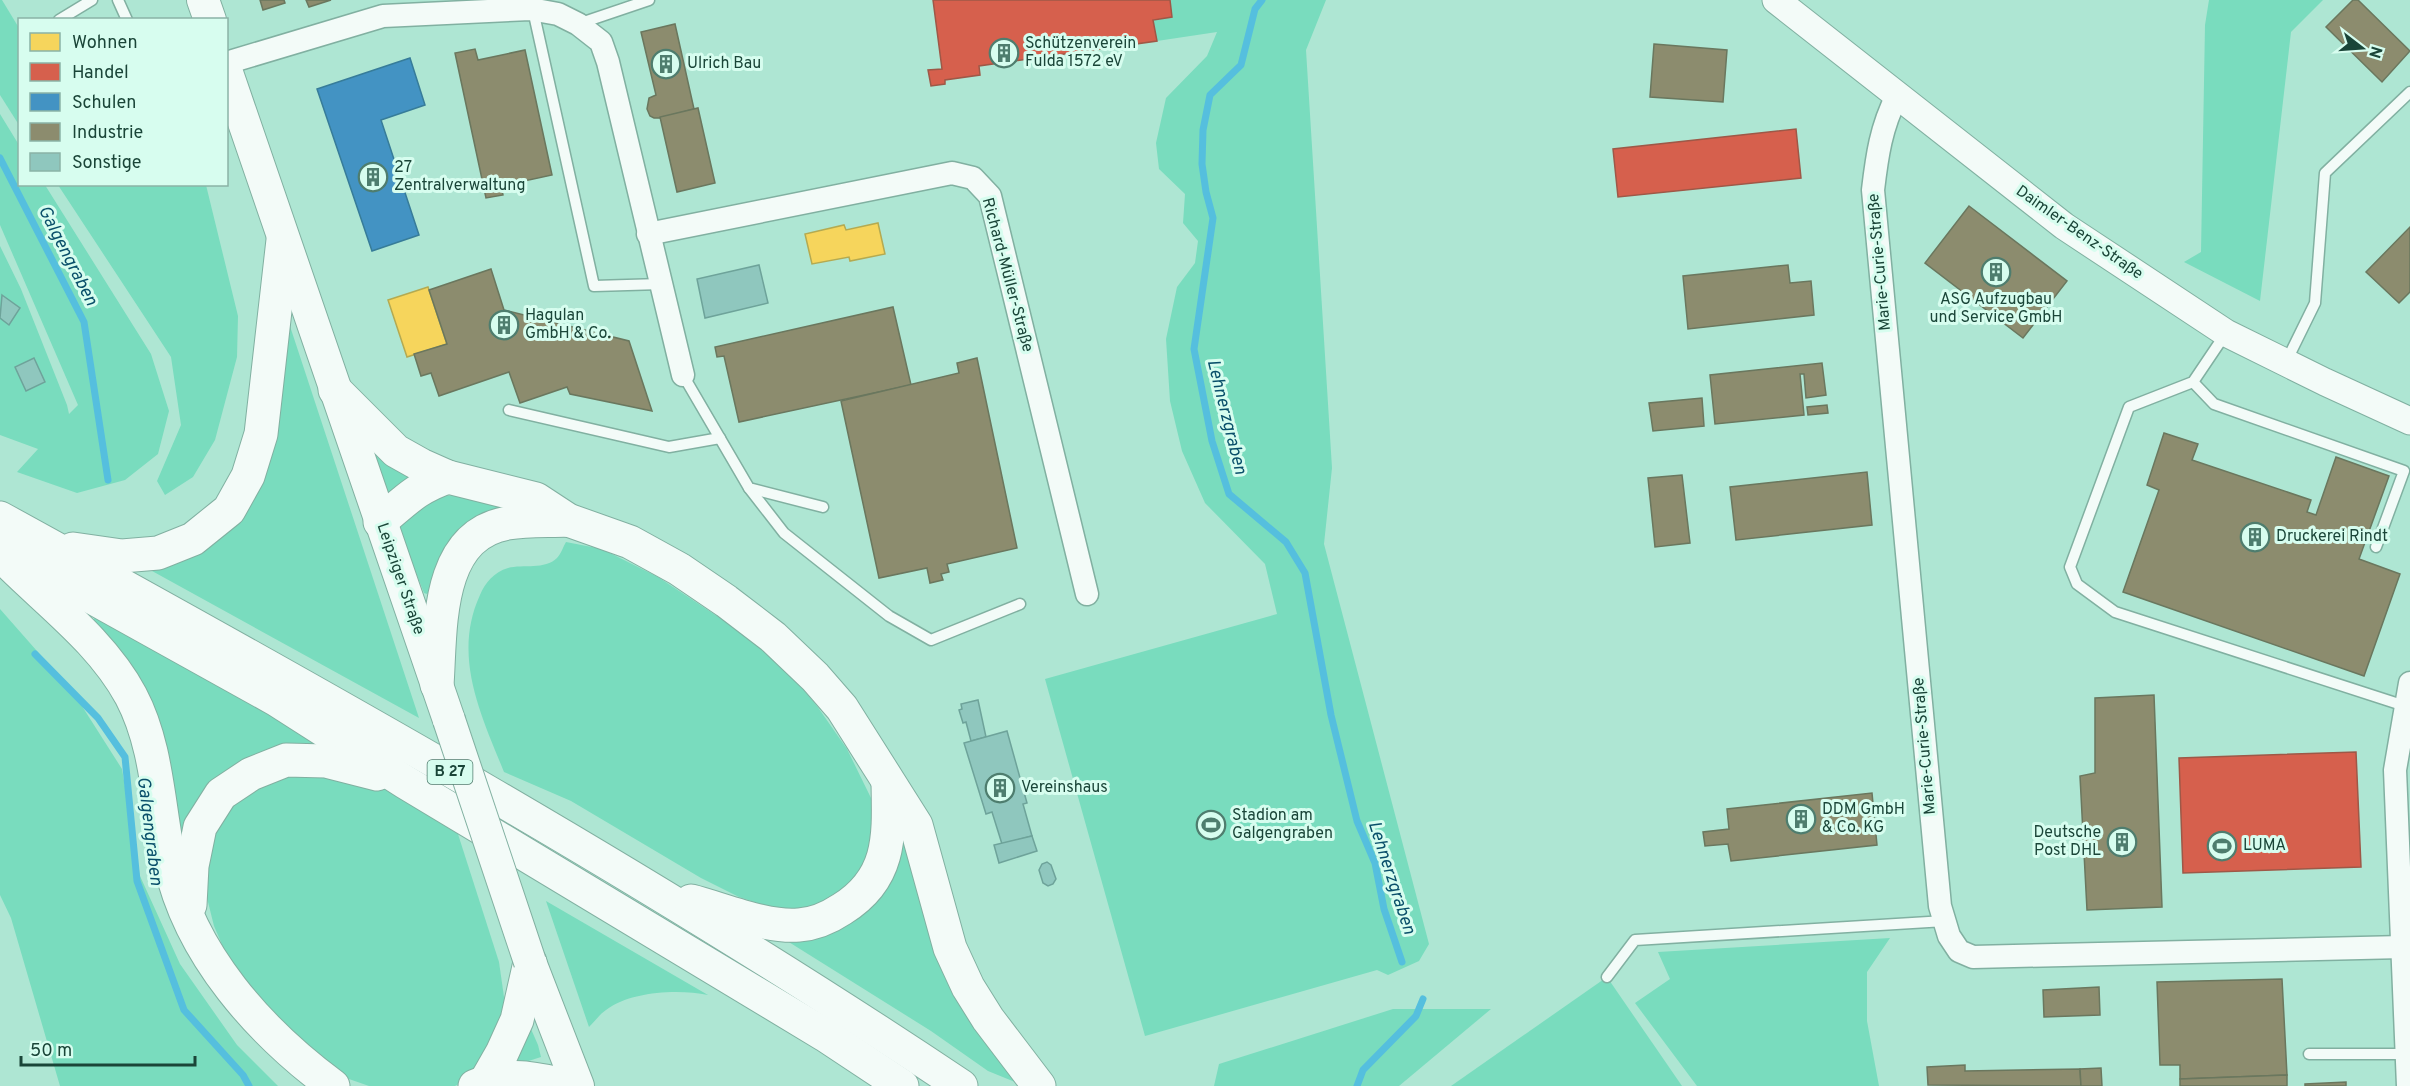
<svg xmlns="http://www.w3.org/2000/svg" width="2410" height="1086" font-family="Overpass,sans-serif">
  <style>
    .green { fill: #79dcbe }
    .homes { fill: #f6d55c; stroke: #b4aa51; stroke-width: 1.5 }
    .shops { fill: #d6604d; stroke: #9e5847; stroke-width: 1.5 }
    .schools { fill: #4393c3; stroke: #377c99; stroke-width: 1.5 }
    .industry { fill: #8c8c6e; stroke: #6a775e; stroke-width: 1.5 }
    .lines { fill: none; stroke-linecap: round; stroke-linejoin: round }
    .stream { stroke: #55bfde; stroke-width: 7 }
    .building { fill: #8fc7be; stroke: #6ea39a; stroke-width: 1.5 }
    .service-casing { stroke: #81b0a1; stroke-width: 13 }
    .minor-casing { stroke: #81b0a1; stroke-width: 25 }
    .tertiary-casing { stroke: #81b0a1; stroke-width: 29 }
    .secondary-casing { stroke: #81b0a1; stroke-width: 34 }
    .trunk-casing { stroke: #81b0a1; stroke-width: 35 }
    .service { stroke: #f3fbf8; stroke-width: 10 }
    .minor { stroke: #f3fbf8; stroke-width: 22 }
    .tertiary { stroke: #f3fbf8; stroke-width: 27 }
    .secondary { stroke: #f3fbf8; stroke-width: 32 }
    .trunk { stroke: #f3fbf8; stroke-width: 33 }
    .secondary-bridge-casing { stroke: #81b0a1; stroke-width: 34; stroke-linecap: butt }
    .secondary-bridge { stroke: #f3fbf8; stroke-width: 32 }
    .labels { text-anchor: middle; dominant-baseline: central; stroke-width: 6; stroke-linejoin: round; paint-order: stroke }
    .shield { fill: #d7fdef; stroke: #537c6f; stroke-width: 1.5 }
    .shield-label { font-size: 15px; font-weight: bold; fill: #1a4538 }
    .poi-label { font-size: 16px; fill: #1a4538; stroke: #d7fdef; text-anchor: start }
    .street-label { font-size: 16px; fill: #1a4538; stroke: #d7fdef }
    .water-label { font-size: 18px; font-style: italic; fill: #094f6a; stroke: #d7fdef }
  </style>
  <rect width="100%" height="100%" fill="#aee6d3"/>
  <g class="green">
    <path d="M 0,0 L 2,0 L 19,28 L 19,125 L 0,95 Z"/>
    <path d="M 1170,0 L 1326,0 L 1306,50 L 1332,468 L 1324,544 L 1429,944 L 1419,961 L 1388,975 L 1377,970 L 1145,1036 L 1045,679 L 1277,614 L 1265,564 L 1205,503 L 1182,451 L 1170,401 L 1166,339 L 1177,287 L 1195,263 L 1198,241 L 1183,223 L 1185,194 L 1159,169 L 1156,143 L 1166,98 L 1207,56 L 1217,32 L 1157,41 L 1153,20 L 1172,17 Z"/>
    <path d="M 2209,0 L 2323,0 L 2291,32 L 2260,301 L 2184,262 L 2201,252 L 2205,25 Z"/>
    <path d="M 0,114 L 19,145 L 20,184 L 45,185 L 151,354 L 169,411 L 158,454 L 125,480 L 77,493 L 17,472 L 38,449 L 0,435 L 0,246 L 21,289 L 67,405 L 69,414 L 78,405 L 0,225 Z"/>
    <path d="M 58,185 L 206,185 L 238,316 L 237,357 L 215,440 L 193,477 L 165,495 L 157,481 L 181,425 L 171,357 Z"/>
    <path d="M 286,314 L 419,718 L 143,566 L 224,533 L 250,506 L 265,475 Z"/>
    <path d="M 369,444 L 419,474 L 387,501 Z"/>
    <path d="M 454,495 L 514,504 L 427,594 L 424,593 L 398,528 L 432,498 Z"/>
    <path d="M 566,542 L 602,549 L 658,577 L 744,634 L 786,669 L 817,706 L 847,749 L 871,798 L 873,838 L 860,872 L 844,893 L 817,908 L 785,912 L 739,897 L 701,878 L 571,801 L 504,772 C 481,715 452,656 480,595 C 485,583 494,572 508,568 C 523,564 545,570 557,558 C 561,554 563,547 566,542 Z"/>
    <path d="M 0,609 L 73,692 L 122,769 L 140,876 L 180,964 L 237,1045 L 278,1086 L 60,1086 L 11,918 L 0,895 Z"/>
    <path d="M 97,615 L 323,743 L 266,757 L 187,862 L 93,620 Z"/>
    <path d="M 296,769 L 360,780 L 393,792 L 457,831 L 499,962 L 504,997 L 504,1015 L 474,1076 L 455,1086 L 369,1086 L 349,1079 L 321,1062 L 270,1016 L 229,961 L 214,926 L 205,890 L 206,860 L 214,831 L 243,791 Z"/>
    <path d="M 901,828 L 1015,1075 L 1015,1082 L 988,1071 L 931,1031 L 784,939 L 802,936 Z"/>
    <path d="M 546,901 L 708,995 C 679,989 631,991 606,1010 C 600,1014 595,1021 589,1027 Z"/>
    <path d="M 1890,938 L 1867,972 L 1867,1021 L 1879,1086 L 1697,1086 L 1635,1003 L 1670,979 L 1658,952 Z"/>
    <path d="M 1607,977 L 1682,1086 L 1451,1086 Z"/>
    <path d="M 1393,1009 L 1491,1009 L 1399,1086 L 1214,1086 L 1219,1064 Z"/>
    <path d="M 527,1020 L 538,1045 L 541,1057 L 513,1066 Z"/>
  </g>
  <g class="homes">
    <path d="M 878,223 L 885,254 L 850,261 L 849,257 L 812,264 L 805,234 L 844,225 L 846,230 Z"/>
    <path d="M 428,287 L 447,344 L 407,357 L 388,300 Z"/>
  </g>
  <g class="shops">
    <path d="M 933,0 L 1170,0 L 1172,17 L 1153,20 L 1157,41 L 979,66 L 980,75 L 945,80 L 945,84 L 931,86 L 928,70 L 942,69 Z"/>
    <path d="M 1796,129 L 1801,178 L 1618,197 L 1613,149 Z"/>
    <path d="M 2356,752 L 2361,867 L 2183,873 L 2179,758 Z"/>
  </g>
  <path class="schools" d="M 410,58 L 425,105 L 381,120 L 419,235 L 372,251 L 317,89 Z"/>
  <g class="industry">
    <path d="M 260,0 L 284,0 L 285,3 L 263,10 Z"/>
    <path d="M 306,0 L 331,0 L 309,7 Z"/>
    <path d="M 2353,0 L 2358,0 L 2410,51 L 2382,82 L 2326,27 Z"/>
    <path d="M 675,24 L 694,109 L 661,118 L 654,118 L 650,116 L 647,109 L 649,98 L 656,95 L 641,32 Z"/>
    <path d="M 1654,44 L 1727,50 L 1723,102 L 1650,97 Z"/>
    <path d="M 475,49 L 478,60 L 525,50 L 552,175 L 501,186 L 503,195 L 486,198 L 455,53 Z"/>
    <path d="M 698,108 L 715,183 L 677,192 L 660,117 Z"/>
    <path d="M 1969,206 L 2067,281 L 2023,338 L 1925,263 Z"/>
    <path d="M 2410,227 L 2410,292 L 2399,303 L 2366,272 Z"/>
    <path d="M 1788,265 L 1790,283 L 1811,281 L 1814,315 L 1688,329 L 1683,276 Z"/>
    <path d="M 491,269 L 504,310 L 629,341 L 652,411 L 570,394 L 567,387 L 520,403 L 509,372 L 439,396 L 431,373 L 421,376 L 414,354 L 447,344 L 429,290 Z"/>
    <path d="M 893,307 L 911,385 L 739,422 L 724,356 L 717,357 L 715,347 Z"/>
    <path d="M 977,358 L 1017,548 L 947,564 L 949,572 L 941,574 L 943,580 L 930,583 L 927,568 L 879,578 L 841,401 L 959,373 L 957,363 Z"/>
    <path d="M 1822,363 L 1826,395 L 1806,398 L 1804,374 L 1800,374 L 1804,415 L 1715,424 L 1710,375 Z"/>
    <path d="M 1702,398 L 1704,426 L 1653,431 L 1649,403 Z"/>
    <path d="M 1827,405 L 1828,413 L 1808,415 L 1807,407 Z"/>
    <path d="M 2164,433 L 2198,444 L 2192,460 L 2311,500 L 2307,512 L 2316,515 L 2336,457 L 2389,476 L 2359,559 L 2400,574 L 2364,676 L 2123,592 L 2159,490 L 2147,485 Z"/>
    <path d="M 1867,472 L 1872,525 L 1736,540 L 1730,487 Z"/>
    <path d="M 1682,475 L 1690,543 L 1655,547 L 1648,478 Z"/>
    <path d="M 2154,695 L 2162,907 L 2087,910 L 2080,776 L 2095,773 L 2095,698 Z"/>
    <path d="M 1872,793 L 1877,845 L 1731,861 L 1728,844 L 1705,846 L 1703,832 L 1729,829 L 1727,809 Z"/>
    <path d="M 2282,979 L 2287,1075 L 2180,1079 L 2180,1065 L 2160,1065 L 2157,982 Z"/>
    <path d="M 2099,987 L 2100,1015 L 2044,1017 L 2043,990 Z"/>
    <path d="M 1965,1065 L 1965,1071 L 2080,1069 L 2081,1086 L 1928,1085 L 1927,1067 Z"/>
    <path d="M 2101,1068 L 2102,1086 L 2081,1086 L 2080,1069 Z"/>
    <path d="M 2287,1075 L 2287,1086 L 2180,1086 L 2180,1079 Z"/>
    <path d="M 2346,1082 L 2346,1086 L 2305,1086 L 2305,1084 Z"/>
  </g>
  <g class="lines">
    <g class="stream">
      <path d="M 1262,0 L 1255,9 L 1241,65 L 1210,95 L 1203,130 L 1202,164 L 1206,192 L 1213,218 L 1194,349 L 1212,441 L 1229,494 L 1286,542 L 1305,573 L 1331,715 L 1357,821 L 1375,863 L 1384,909 L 1402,962"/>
      <path d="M 0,158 L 84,322 L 108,480"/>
      <path d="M 35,654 L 98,718 L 125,757 L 137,881 L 184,1010 L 243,1075 L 249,1086"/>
      <path d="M 1357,1086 L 1363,1070 L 1416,1016 L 1423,999"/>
    </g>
  </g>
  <g class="building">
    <path d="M 759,265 L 768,303 L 705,318 L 697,279 Z"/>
    <path d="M 2,295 L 20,308 L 9,325 L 0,318 Z"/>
    <path d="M 34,358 L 45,382 L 26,391 L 15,367 Z"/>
    <path d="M 978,700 L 986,737 L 971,741 L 966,722 L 963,723 L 959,710 L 962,709 L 961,704 Z"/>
    <path d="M 1007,731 L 1027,803 L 1023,804 L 1032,836 L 1002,844 L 992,812 L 986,814 L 964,743 Z"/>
    <path d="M 1032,836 L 1037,851 L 999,863 L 994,845 Z"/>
    <path d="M 1047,862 L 1051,865 L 1056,879 L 1053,884 L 1048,886 L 1043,883 L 1039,870 L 1042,864 Z"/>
  </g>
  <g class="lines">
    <g class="service-casing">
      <g id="service">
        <path d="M 118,0 L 127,20"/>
        <path d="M 533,10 L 594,286 L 661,284"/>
        <path d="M 59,20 L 92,0"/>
        <path d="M 578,24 L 649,0"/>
        <path d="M 2226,333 L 2193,382 L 2129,407 L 2070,567 L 2077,584 L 2115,612 L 2405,706"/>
        <path d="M 2286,362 L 2315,303 L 2325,173 L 2410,92"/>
        <path d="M 683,375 L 749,488 L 823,507"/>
        <path d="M 2193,382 L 2214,404 L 2404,471 L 2376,547"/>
        <path d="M 509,410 L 669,447 L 720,438"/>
        <path d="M 749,488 L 784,533 L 889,616 L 931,640 L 1020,604"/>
        <path d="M 1607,977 L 1635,940 L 1945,921"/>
        <path d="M 2309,1054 L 2407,1054"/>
      </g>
    </g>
    <g class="minor-casing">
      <g id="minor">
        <path d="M 226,63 L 383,16 L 530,9 L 558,14 L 578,24 L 601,42 L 608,62 L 683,375"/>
        <path d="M 1897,96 C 1881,127 1877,156 1873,190 L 1940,906 L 1949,936 L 1959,951 L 1973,957 L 2403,947"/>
        <path d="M 648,234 L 952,173 L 973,178 L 990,196 L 1087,594"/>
        <path d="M 2408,1086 L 2395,770 L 2410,683"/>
      </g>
    </g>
    <g class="tertiary-casing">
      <path id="tertiary" d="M 1776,0 L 2064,226 L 2226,333 L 2325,382 L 2410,421"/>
    </g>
    <g class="secondary-casing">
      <g id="secondary">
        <path d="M 203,0 L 210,20"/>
        <path d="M 226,70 L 449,720"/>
        <path d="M 530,962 L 578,1086"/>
      </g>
    </g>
    <g class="trunk-casing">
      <g id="trunk">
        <path d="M 335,390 L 396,451 L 421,465 L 448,477 L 536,499 L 568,520 L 630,542 L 679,569 L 726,601 L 773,637 L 815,677 L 842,708 L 916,825 L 950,948 L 968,987 L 988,1019 L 1039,1086"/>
        <path d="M 0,518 C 326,697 652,879 961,1086"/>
        <path d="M 380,522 C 404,502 417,487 448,477"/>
        <path d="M 0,546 L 277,700 L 405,782 L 825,1035 L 902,1086"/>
        <path d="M 73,549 L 122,556 L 158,553 L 193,539 L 229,510 L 248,476 L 261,434 L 283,240"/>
        <path d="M 12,566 C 54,607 103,644 131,696 C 158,747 158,808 170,863 C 190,955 260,1032 333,1086"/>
        <path d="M 437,685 C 441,629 435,535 508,523 C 527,520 548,521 568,520"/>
        <path d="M 691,901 C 722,909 767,928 799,925 C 814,924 830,917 842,909 C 892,878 889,835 888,783"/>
        <path d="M 190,905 L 192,866 L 200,827 L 221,794 L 251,774 L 286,760 L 326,761 L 377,774"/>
        <path d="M 486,1081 L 502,1053 L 517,1020 L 530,962"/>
        <path d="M 475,1086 C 507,1072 535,1078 567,1086"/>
      </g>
    </g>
    <use href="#service" class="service"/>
    <use href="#minor" class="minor"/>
    <use href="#tertiary" class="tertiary"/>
    <use href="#secondary" class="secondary"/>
    <use href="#trunk" class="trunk"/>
    <g class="secondary-bridge-casing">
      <path id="secondary-bridge" d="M 449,720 L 530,962"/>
    </g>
    <use href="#secondary-bridge" class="secondary-bridge"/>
  </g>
  <defs>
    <g id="building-ring" transform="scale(1.5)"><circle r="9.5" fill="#d7fdef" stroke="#4e7d6e" stroke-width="1.5"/><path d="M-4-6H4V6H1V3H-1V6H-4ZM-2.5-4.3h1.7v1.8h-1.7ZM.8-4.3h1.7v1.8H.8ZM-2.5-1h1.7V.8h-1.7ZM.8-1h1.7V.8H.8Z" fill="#4e7d6e"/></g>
    <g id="stadium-ring" transform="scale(1.5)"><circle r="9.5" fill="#d7fdef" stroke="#4e7d6e" stroke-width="1.5"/><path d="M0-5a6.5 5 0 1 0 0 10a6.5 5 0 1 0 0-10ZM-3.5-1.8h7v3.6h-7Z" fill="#4e7d6e"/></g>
  </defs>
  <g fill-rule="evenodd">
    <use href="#building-ring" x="1004" y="53"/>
    <use href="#building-ring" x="666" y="64"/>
    <use href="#building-ring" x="373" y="177"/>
    <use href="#building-ring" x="1996" y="272"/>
    <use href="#building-ring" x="504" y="325"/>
    <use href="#building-ring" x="2255" y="537"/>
    <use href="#building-ring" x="1000" y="788"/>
    <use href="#building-ring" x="1801" y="819"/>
    <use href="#stadium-ring" x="1211" y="825"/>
    <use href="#building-ring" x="2122" y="842"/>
    <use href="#stadium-ring" x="2222" y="846"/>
  </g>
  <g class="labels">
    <rect class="shield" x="427.5" y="760" width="45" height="24" rx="4.5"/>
    <g class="shield-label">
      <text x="450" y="772">B 27</text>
    </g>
    <g class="poi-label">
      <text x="1025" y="44">Schützenverein<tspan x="1025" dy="18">Fulda 1572 eV</tspan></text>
      <text x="687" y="64">Ulrich Bau</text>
      <text x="394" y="168">27<tspan x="394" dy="18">Zentralverwaltung</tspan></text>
      <text x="1996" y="300" text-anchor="middle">ASG Aufzugbau<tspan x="1996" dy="18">und Service GmbH</tspan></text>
      <text x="525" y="316">Hagulan<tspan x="525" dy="18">GmbH &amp; Co.</tspan></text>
      <text x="2276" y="537">Druckerei Rindt</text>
      <text x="1021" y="788">Vereinshaus</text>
      <text x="1822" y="810">DDM GmbH<tspan x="1822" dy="18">&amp; Co. KG</tspan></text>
      <text x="1232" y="816">Stadion am<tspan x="1232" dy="18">Galgengraben</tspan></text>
      <text x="2101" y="833" text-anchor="end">Deutsche<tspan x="2101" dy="18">Post DHL</tspan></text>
      <text x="2243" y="846">LUMA</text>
    </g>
    <g class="street-label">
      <text transform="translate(2079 233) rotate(35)">Daimler-Benz-Straße</text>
      <text transform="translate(1880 262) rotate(-95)">Marie-Curie-Straße</text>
      <text transform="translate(1007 275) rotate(75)">Richard-Müller-Straße</text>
      <text transform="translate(400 579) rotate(71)">Leipziger Straße</text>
      <text transform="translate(1925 746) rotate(-95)">Marie-Curie-Straße</text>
    </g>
    <g class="water-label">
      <text transform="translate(67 256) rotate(63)">Galgengraben</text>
      <text transform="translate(1226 417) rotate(76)">Lehnerzgraben</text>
      <text transform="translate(149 831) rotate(83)">Galgengraben</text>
      <text transform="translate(1391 878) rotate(72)">Lehnerzgraben</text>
    </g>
  </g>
  <rect x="18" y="18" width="210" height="168" fill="#d7fdef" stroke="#8bb3a6" stroke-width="1.5"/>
  <rect x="30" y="33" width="30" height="18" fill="#f6d55c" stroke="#8bb3a6" stroke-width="1.5"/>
  <text x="72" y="48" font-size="18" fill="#1a4538">Wohnen</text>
  <rect x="30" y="63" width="30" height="18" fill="#d6604d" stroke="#8bb3a6" stroke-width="1.5"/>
  <text x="72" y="78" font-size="18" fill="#1a4538">Handel</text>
  <rect x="30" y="93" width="30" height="18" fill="#4393c3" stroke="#8bb3a6" stroke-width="1.5"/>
  <text x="72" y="108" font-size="18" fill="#1a4538">Schulen</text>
  <rect x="30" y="123" width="30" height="18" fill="#8c8c6e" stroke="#8bb3a6" stroke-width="1.5"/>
  <text x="72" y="138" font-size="18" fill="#1a4538">Industrie</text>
  <rect x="30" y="153" width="30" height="18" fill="#8fc7be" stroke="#8bb3a6" stroke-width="1.5"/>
  <text x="72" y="168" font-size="18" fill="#1a4538">Sonstige</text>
  <g transform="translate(2362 48) rotate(107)" stroke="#d7fdef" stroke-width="4.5" paint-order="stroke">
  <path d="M0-4.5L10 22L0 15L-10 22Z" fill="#1a4538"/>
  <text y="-9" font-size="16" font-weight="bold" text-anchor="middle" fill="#1a4538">N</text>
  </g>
  <path d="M21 1056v9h174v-9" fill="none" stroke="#1a4538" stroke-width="3"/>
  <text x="30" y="1056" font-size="18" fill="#1a4538" stroke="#d7fdef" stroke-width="4.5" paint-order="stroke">50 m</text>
</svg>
